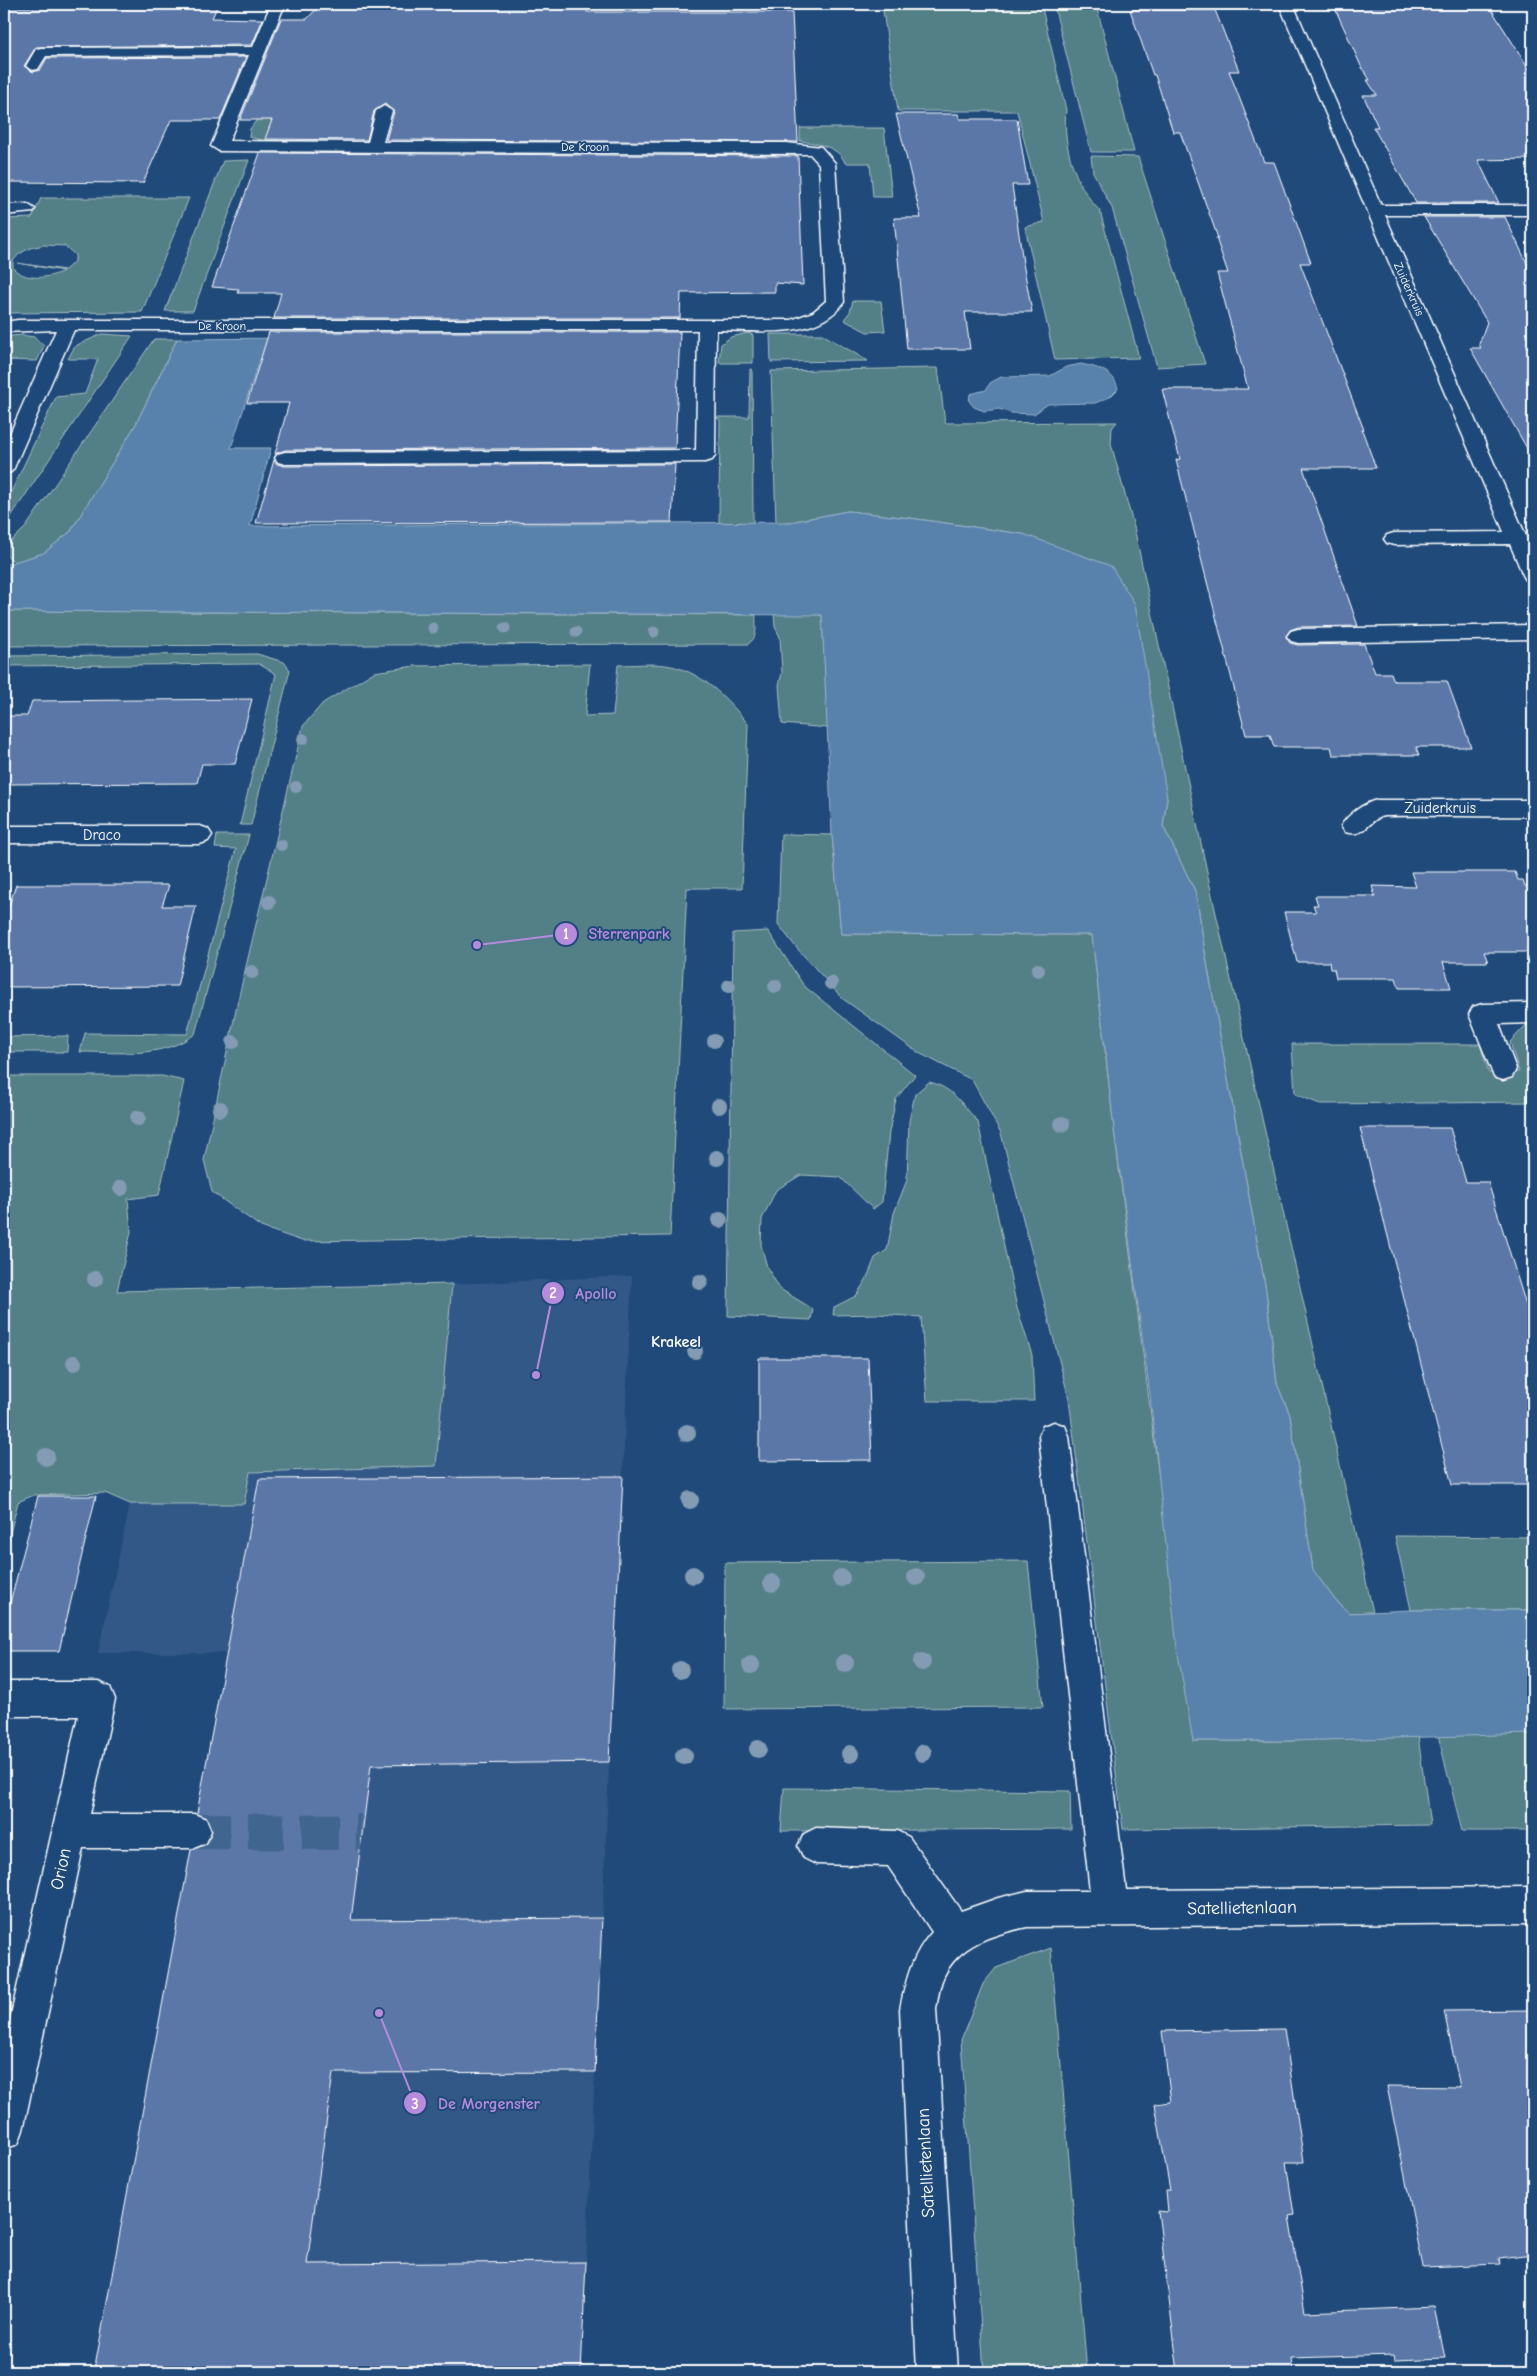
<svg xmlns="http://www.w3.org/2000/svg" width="1537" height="2376" font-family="'Comic Neue',sans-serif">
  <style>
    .built { fill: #315888 }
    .green { fill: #537f87; stroke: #a9bfc3; fill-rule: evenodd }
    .water { fill: #5982ab; stroke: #9bb4cd }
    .building { fill: #5a77a8; stroke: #fff }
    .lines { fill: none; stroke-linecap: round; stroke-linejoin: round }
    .minor-tunnel { stroke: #41658e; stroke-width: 36; stroke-dasharray: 36 18; stroke-linecap: butt }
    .minor-casing { stroke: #fff; stroke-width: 3 }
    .minor { fill: #1f4a7a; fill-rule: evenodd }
    .tree { fill: #839cb3 }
    .labels { text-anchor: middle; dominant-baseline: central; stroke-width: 4; stroke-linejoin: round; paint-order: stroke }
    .far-street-label { font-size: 12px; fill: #fff; stroke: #1f4a7a }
    .street-label { font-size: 15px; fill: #fff; stroke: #1f4a7a }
    .neighbourhood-label { font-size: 16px; font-weight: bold; fill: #fff; stroke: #1f4a7a }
    .near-street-label { font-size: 18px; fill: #fff; stroke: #1f4a7a }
    .leader { fill: none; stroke: #b68bdc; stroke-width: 2 }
    .callout-dot { fill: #b68bdc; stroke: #1f4a7a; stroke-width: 2 }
    .mark-label { font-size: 15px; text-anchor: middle; font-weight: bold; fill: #fff }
    .callout-label { font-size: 16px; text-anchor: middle; font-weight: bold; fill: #b68bdc; stroke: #1f4a7a; stroke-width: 4; stroke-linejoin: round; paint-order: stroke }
  </style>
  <rect width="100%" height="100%" fill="#1f4a7a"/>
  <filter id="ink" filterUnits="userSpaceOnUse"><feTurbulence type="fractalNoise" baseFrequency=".02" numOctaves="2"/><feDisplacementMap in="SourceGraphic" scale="10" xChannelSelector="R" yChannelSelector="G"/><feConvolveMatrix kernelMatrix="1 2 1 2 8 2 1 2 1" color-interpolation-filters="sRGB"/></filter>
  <g filter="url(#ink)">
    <path class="built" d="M 632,1276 L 581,2372 L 94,2372 L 226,1653 L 98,1653 L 130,1504 L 244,1504 L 250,1472 L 435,1465 L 452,1284 Z"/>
    <g class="green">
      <path d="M 882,4 L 1041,4 L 1066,110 C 1062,145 1075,186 1100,211 L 1139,358 L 1055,360 L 1025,227 L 1044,222 L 1017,111 L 898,111 Z"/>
      <path d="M 1061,4 L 1096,4 L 1134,152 L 1091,152 L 1054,6 Z"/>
      <path d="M 371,114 L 281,129 L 277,141 L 266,141 L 249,137 L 250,129 L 258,118 Z"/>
      <path d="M 800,128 L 884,128 L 892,197 L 873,197 L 870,163 L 845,163 C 839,146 815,143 800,141 Z"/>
      <path d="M 1091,156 L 1138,157 L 1205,364 L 1157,367 L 1112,208 L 1093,172 Z"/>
      <path d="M 249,160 L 193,311 L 165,311 L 223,161 Z"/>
      <path d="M 41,198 L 189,198 L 142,312 L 4,313 L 4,219 L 32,218 ZM 44,245 L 65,246 L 75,255 L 75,261 L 65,270 L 17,263 L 63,271 C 48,279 25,281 13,268 L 13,261 L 19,254 L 30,248 Z"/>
      <path d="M 853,301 L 881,301 L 885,331 L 867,332 L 846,321 L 845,318 L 850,312 Z"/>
      <path d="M 748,333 L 753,335 L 753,363 L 719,363 L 721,344 L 731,337 Z"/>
      <path d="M 102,334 L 132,336 L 4,527 L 4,507 L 56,397 L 85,394 L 98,359 L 68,359 L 75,346 Z"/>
      <path d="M 770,334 L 822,334 L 868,361 L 771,362 Z"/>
      <path d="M 21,335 L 34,337 L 44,346 L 37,361 L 4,360 L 4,337 Z"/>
      <path d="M 154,339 L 177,339 L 135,426 L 71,531 L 44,553 L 15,562 L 4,554 L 4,548 L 26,527 Z"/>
      <path d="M 938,368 L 945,423 L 1117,422 L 1112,428 L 1111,444 L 1134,527 L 1213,900 L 1373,1612 L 1349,1613 L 1335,1600 L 1313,1570 L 1290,1415 L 1277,1384 L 1266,1291 L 1205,952 L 1196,893 L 1163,826 L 1167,798 L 1023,534 L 910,518 L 848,511 L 790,522 L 776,523 L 771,371 Z"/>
      <path d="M 750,369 L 752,369 L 753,523 L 719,523 L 720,421 L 717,417 L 749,417 Z"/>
      <path d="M 4,611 L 756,615 C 755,627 759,637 748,644 L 4,646 Z"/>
      <path d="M 774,613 L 822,615 L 828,728 L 782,724 L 779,685 L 782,673 L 780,637 L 775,627 Z"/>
      <path d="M 257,654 L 284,662 L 290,670 L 251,825 L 240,825 L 276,674 L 259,664 L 4,666 L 4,656 Z"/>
      <path d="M 590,664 L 585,716 L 613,715 L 618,665 C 633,665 650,663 665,665 C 699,669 727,698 748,724 L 742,888 L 687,888 L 670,1236 L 302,1241 L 261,1227 L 212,1192 L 204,1160 L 239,996 L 303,726 L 323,703 L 374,672 L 415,666 Z"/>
      <path d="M 781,834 L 832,835 L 841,934 L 1092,935 L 1114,1129 L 1193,1741 L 1290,1741 L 1418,1736 L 1430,1825 L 1123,1829 L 1069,1399 L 1001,1133 L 972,1080 L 919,1053 L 843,999 L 795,946 L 778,924 Z"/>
      <path d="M 217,835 L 249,835 L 195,1034 C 161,1059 119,1052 80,1052 L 85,1033 L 187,1034 L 236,849 L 215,848 Z"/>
      <path d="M 768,931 L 804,986 L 915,1075 L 896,1099 L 889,1132 L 882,1202 L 873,1209 L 840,1177 L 801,1175 L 776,1190 L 762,1219 L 761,1245 L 767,1267 L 780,1289 L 813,1309 L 811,1320 L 728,1316 L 733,933 Z"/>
      <path d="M 1526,1025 L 1533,1025 L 1533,1102 L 1320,1104 L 1295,1094 L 1292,1044 L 1480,1044 L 1489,1073 L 1519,1072 L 1510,1042 Z"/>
      <path d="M 68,1036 L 67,1052 L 4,1052 L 4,1037 Z"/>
      <path d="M 4,1076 L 162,1076 L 184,1081 L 159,1195 L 128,1199 L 131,1232 L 117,1291 L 452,1284 L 436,1466 L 250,1472 L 244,1504 L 130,1504 L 105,1493 L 34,1495 L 18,1502 L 4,1557 Z"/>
      <path d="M 929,1082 C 952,1087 963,1105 978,1122 L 1017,1308 L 1032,1355 L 1034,1401 L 927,1401 L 921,1317 L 877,1314 L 833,1315 L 834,1307 L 856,1296 L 867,1278 L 875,1258 L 887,1250 L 894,1213 L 907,1180 L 909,1121 L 915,1094 Z"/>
      <path d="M 1395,1536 L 1533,1537 L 1533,1610 L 1411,1610 Z"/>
      <path d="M 1028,1561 L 1043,1707 L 724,1709 L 725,1563 Z"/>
      <path d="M 1533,1734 L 1533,1831 L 1462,1831 L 1438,1735 Z"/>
      <path d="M 784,1788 L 1070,1791 L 1071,1829 L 781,1831 Z"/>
      <path d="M 1051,1948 L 1087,2372 L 984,2372 L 961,2040 L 983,1984 L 996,1968 Z"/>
    </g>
    <g class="water">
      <path d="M 297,338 L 290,370 L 256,370 L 231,448 L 271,448 L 250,526 L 790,522 L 848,511 L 910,518 L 1023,534 L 1111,566 L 1135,604 L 1167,798 L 1163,826 L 1196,893 L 1205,952 L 1266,1291 L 1277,1384 L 1290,1415 L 1313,1570 L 1335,1600 L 1349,1613 L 1411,1610 L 1533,1610 L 1533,1734 L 1290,1741 L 1193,1741 L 1177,1648 L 1150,1395 L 1114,1129 L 1092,935 L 841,934 L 832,835 L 822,615 L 4,611 L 4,565 L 44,553 L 71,531 L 136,424 L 177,339 Z"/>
      <path d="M 1081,364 C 1096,367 1115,371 1118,389 L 1110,397 L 1095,403 L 1048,404 L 1034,414 L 1011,413 L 999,409 L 984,411 L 974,407 L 969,401 L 970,394 L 986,390 L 990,383 L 1001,377 L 1050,376 L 1066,367 Z"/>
    </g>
    <g class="building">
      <path d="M 1333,4 L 1488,4 L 1533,75 L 1533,159 L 1478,160 L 1499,203 L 1416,203 L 1373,127 L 1378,127 L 1363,95 L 1377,95 L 1367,80 L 1370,80 L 1361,66 Z"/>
      <path d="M 319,6 L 587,6 L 587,12 L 792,12 L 798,142 L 386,140 L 394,112 L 385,104 L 374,111 L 367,140 L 265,139 L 272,120 L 240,120 L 281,19 L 307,19 Z"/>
      <path d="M 4,7 L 217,7 L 212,18 L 263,19 L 252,45 L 36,47 L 24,66 L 33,72 L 40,70 L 47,58 L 246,57 L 220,120 L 171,120 L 143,183 L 4,182 Z"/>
      <path d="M 1130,10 L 1215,10 L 1239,71 L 1229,71 L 1264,162 L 1274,162 L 1311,263 L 1300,263 L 1364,430 L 1362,430 L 1376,468 L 1303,468 L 1358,626 L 1298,627 L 1290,630 L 1286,637 L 1290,643 L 1298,645 L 1364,644 L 1375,673 L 1391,673 L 1394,681 L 1447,681 L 1471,747 L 1416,747 L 1419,755 L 1333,755 L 1331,747 L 1274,747 L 1270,735 L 1246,735 L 1176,460 L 1180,459 L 1162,389 L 1248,389 L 1217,273 L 1228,273 L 1216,238 L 1218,238 L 1180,132 L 1173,132 L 1155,75 L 1153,75 Z"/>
      <path d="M 896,114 L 958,114 L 960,119 L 1017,119 L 1028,185 L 1012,185 L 1023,263 L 1032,312 L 965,312 L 970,349 L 907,349 L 894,218 L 921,218 Z"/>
      <path d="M 260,153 L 798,156 L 803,285 L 775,283 L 775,292 L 681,293 L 680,318 L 274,318 L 281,293 L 237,293 L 239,289 L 212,287 Z"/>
      <path d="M 1424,217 L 1505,217 L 1533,276 L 1533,459 L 1470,348 L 1481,348 L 1479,344 L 1487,322 Z"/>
      <path d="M 269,332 L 680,332 L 675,448 L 285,450 L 275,454 L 289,403 L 247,403 Z"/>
      <path d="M 274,460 L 277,464 L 285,466 L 675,464 L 672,522 L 256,523 Z"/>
      <path d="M 252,699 L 235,764 L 202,764 L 197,783 L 4,784 L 4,716 L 27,716 L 32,701 Z"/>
      <path d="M 1411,872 L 1515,872 L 1518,880 L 1523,880 L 1525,886 L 1533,886 L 1533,952 L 1484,952 L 1488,962 L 1443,962 L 1451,988 L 1399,988 L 1396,978 L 1336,978 L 1334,969 L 1330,969 L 1329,962 L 1297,962 L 1284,912 L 1316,912 L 1313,905 L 1318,905 L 1315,896 L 1375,896 L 1372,886 L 1416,887 Z"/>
      <path d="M 16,885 L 169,885 L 162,906 L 196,906 L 177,986 L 4,987 L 4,921 Z"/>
      <path d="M 1360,1128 L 1450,1128 L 1466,1182 L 1488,1182 L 1533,1328 L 1533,1485 L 1452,1485 Z"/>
      <path d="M 759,1358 L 868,1358 L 872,1460 L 759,1461 Z"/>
      <path d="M 623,1476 L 609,1762 L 371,1765 L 351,1920 L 602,1918 L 595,2072 L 333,2073 L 307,2264 L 586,2262 L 581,2372 L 94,2372 L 191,1850 L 207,1845 L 213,1832 L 208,1818 L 197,1813 L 259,1479 Z"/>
      <path d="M 38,1496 L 96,1496 L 59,1651 L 4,1651 L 4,1626 Z"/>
      <path d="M 1533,2010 L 1533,2254 L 1499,2258 L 1500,2264 L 1423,2267 L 1387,2086 L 1460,2087 L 1444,2011 Z"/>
      <path d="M 1284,2029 L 1304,2162 L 1286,2162 L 1294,2215 L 1289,2216 L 1305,2312 L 1434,2307 L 1445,2358 L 1395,2360 L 1394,2355 L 1291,2358 L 1293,2372 L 1178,2372 L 1158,2211 L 1168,2212 L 1166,2190 L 1170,2190 L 1155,2104 L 1171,2102 L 1162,2031 Z"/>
    </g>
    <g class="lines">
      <path class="minor-tunnel" d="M 194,1831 L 361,1832"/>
      <g class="minor-casing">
        <g id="minor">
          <path d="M 271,4 L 285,4 L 229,141 L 368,142 L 376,111 L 384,106 L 392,111 L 383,142 L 787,143 L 821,147 L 835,163 L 844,302 C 817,341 756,330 716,330 L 715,456 L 712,460 L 705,462 L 285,464 L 278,462 L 275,458 L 278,454 L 285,452 L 696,450 L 698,330 L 74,330 L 14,468 L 11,472 L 4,474 L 4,447 L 56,330 L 4,332 L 4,322 L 18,320 L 791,320 L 813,312 L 826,301 L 819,164 L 810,154 L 219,151 L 211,146 L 249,55 L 46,56 L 38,69 L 33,70 L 26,66 L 36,49 L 41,48 L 253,47 Z"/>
          <path d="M 1279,4 L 1293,4 L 1381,205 L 1533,205 L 1533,215 L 1385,215 L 1533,552 L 1533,581 L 1526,580 L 1523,575 L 1510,544 L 1394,545 L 1387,543 L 1384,539 L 1387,535 L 1394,533 L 1504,532 Z"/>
          <path d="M 27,204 L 35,209 L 33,212 L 4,215 L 4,205 Z"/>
          <path d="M 1533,625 L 1533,639 L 1298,643 L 1291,641 L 1287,636 L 1291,631 L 1298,629 Z"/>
          <path d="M 1377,800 L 1533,800 L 1533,816 C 1484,817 1435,815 1385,816 C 1369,817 1367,839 1345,832 L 1341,826 C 1348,814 1364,803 1377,800 Z"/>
          <path d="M 200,826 L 208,829 L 212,835 L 208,841 L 200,844 L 4,843 L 4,826 Z"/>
          <path d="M 1533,1003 L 1533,1023 L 1499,1024 L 1516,1069 L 1512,1077 L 1503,1080 L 1494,1077 L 1469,1014 L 1473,1007 L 1482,1004 Z"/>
          <path d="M 1054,1422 L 1065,1426 L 1069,1436 L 1126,1890 L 1533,1887 L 1533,1923 L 1027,1927 C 994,1934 958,1944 943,1978 C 939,1987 938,1999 936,2009 L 958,2372 L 917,2372 L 900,2009 C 906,1980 912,1954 932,1932 L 888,1866 L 816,1864 L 804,1858 L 798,1846 L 804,1834 L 816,1828 L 897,1831 L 909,1837 L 961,1911 L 998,1898 L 1027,1891 L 1090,1891 L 1039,1436 L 1043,1426 Z"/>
          <path d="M 4,1682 L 98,1682 L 110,1687 L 115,1699 L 90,1814 L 194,1814 L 206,1819 L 211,1831 L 206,1843 L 194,1848 L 83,1848 L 23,2130 L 18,2144 L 4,2149 L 4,2046 L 78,1716 L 4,1716 Z"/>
        </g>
      </g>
      <use href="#minor" class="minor"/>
    </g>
    <g class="tree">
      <circle cx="433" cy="628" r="5.5"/>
      <circle cx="505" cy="628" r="5.5"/>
      <circle cx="576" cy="632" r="5.5"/>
      <circle cx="654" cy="632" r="5.5"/>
      <circle cx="303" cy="739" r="6"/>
      <circle cx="296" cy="787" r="6"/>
      <circle cx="281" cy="845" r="6"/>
      <circle cx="269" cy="902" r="7"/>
      <circle cx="1038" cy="970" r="7"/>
      <circle cx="252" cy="972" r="7"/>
      <circle cx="831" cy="983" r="7"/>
      <circle cx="729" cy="986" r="7"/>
      <circle cx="775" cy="986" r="7"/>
      <circle cx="714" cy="1041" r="7"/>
      <circle cx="233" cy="1042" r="7"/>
      <circle cx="719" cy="1106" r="8"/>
      <circle cx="220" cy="1109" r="8"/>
      <circle cx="138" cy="1118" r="8"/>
      <circle cx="1062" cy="1124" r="8"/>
      <circle cx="717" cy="1158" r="8"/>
      <circle cx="121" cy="1188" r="8"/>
      <circle cx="720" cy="1220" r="8"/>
      <circle cx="95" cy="1279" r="8"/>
      <circle cx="700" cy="1282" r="8"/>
      <circle cx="695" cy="1351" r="8"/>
      <circle cx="74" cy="1363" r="8"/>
      <circle cx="687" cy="1433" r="9"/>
      <circle cx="46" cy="1457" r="9"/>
      <circle cx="690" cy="1500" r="9"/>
      <circle cx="693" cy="1575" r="9"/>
      <circle cx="916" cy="1577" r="9"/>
      <circle cx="841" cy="1578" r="9"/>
      <circle cx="772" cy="1583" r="9"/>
      <circle cx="922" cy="1662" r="9"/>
      <circle cx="845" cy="1663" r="9"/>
      <circle cx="751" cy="1665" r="9"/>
      <circle cx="680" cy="1670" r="9"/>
      <circle cx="758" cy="1749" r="9"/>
      <circle cx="923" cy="1753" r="9"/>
      <circle cx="850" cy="1754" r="9"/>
      <circle cx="684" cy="1756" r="9"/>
    </g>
  </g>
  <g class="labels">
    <g class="far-street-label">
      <text x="585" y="147">De Kroon</text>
      <text transform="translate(1409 289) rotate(66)">Zuiderkruis</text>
      <text x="222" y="326">De Kroon</text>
    </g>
    <g class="street-label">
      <text x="1440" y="808">Zuiderkruis</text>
      <text x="102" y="835">Draco</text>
    </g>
    <g class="neighbourhood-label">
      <text x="676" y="1342">Krakeel</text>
    </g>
    <g class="near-street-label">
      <text transform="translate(61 1869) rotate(-78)">Orion</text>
      <text transform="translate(1242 1908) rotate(-1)">Satellietenlaan</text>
      <text transform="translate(926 2163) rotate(-93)">Satellietenlaan</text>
    </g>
  </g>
  <path class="leader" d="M477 945L566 934M536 1375L553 1293M379 2013L415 2103"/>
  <g class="callout-dot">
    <circle cx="477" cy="945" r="5"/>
    <circle cx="536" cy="1375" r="5"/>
    <circle cx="379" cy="2013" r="5"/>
    <circle cx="566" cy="934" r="12"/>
    <circle cx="553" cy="1293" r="12"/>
    <circle cx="415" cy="2103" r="12"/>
  </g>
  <g class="mark-label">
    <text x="566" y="939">1</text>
    <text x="553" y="1298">2</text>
    <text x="415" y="2109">3</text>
  </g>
  <g class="callout-label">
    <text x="629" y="939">Sterrenpark</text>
    <text x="596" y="1299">Apollo</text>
    <text x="489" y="2109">De Morgenster</text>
  </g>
  <rect width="1537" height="2376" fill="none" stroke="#1f4a7a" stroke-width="20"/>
  <rect x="10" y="10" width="1517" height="2356" fill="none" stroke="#fff" stroke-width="2" filter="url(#ink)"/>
</svg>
